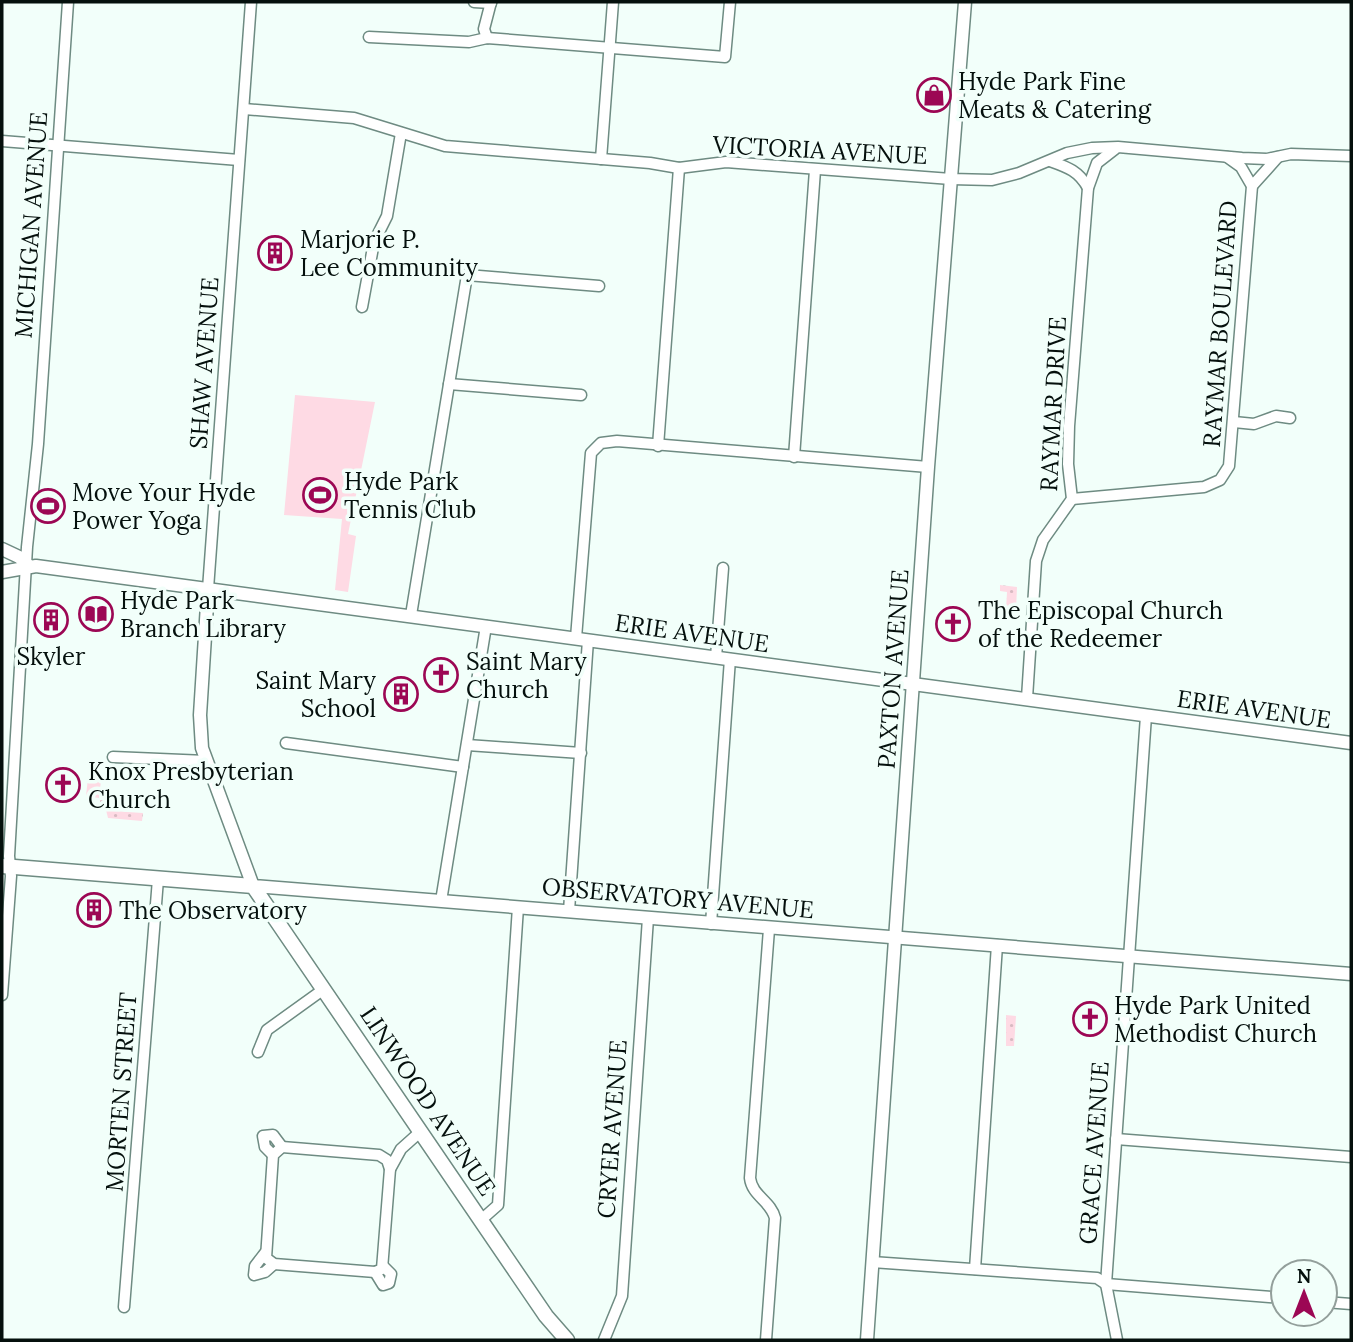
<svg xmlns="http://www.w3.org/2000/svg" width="1353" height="1342" font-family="Lora,serif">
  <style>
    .grass { fill: #fedae4 }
    .park { fill: url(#park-dots) }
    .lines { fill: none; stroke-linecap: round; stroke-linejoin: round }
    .minor-casing { stroke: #6e8b82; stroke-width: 13 }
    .tertiary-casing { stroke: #6e8b82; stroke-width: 15 }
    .secondary-casing { stroke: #6e8b82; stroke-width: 17 }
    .minor { stroke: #fff; stroke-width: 10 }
    .tertiary { stroke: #fff; stroke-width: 12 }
    .secondary { stroke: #fff; stroke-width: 14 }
    .labels { text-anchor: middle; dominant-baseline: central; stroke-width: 7; stroke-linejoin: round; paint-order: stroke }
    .poi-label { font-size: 24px; fill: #05100d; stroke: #f2fffa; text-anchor: start }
    .street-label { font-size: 24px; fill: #05100d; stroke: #f2fffa }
  </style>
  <defs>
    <pattern id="park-dots" width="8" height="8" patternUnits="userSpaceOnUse" patternTransform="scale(1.75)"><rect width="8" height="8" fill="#fedae4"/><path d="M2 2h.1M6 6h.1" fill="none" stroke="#d8bac2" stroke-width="1.8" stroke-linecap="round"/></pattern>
  </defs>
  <rect width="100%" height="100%" fill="#f2fffa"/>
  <g class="grass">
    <path d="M 295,395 L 375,402 L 348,534 L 356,536 L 348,592 L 335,590 L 342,519 L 284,515 Z"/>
    <path d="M 96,771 L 102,772 L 99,798 L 86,796 L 88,778 Z"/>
  </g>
  <g class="park">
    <path d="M 1000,585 L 1017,587 L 1016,610 L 1006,610 L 1007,592 L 1000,591 Z"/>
    <path d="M 100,800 L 111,801 L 111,811 L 143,813 L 142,821 L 108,818 L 106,810 L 100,809 Z"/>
    <path d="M 1006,1015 L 1016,1016 L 1014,1046 L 1006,1046 Z"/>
  </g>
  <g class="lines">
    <g class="minor-casing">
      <g id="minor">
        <path d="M 474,2 L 491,3"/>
        <path d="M 369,37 L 469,42 L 487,38 L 725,57 L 730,2"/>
        <path d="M 487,38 L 484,29 L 491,2"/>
        <path d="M 244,109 L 354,118 L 445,146 L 650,163 L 679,168 L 726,162 L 951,179 L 992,180 L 1019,173 L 1067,153 L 1092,148 L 1118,147 L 1242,158 L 1267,159 L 1291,154 L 1351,156"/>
        <path d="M 2,141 L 239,160"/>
        <path d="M 601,159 L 613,2"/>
        <path d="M 1050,161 C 1067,167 1079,171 1088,188"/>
        <path d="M 1252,186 L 1278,157"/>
        <path d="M 362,307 L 374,242 L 387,216 L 401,133"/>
        <path d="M 449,384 L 581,395"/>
        <path d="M 1234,422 L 1254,424 L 1276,416 L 1290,418"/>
        <path d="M 658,446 L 679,168"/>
        <path d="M 794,457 L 815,170"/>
        <path d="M 1072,499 L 1204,487 L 1220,480 L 1229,466 L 1252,186 L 1241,167 L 1227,157"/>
        <path d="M 208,589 L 251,2"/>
        <path d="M 411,615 L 467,275 L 599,286"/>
        <path d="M 576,638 L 591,453 L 601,443 L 617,441 L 928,467"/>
        <path d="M 716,657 L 723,568"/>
        <path d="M 1027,698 L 1036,561 L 1043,540 L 1072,499 L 1068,464 L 1069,426 L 1088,188 L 1097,163 L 1115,149"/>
        <path d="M 286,743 L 463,767"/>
        <path d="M 467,745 L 581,753"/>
        <path d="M 113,757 L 206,761"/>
        <path d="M 441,901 L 486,626"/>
        <path d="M 569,911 L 588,640"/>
        <path d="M 711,924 L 730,659"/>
        <path d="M 2,995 L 11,876 L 9,856 L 27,547 L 38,444 L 68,2"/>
        <path d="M 258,1052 L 267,1030 L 324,989"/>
        <path d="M 1116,1139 L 1351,1157"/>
        <path d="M 282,1147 L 379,1155 L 387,1160 L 390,1169 L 382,1269 L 375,1272 L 274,1264 L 266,1258 L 273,1155 Z"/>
        <path d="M 273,1155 L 265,1147 L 263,1136 L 273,1135 L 282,1147"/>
        <path d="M 390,1169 L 401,1149 L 420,1132"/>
        <path d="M 481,1220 L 498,1205 L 518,907"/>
        <path d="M 265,1253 L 255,1266 L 254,1275 L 265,1272 L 274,1264"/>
        <path d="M 872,1262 L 1097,1278 L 1106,1284 L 1283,1298"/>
        <path d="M 975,1269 L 997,945"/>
        <path d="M 375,1272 L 383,1285 L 389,1283 L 391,1274 L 383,1266"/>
        <path d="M 1325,1302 L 1351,1304"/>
        <path d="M 124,1307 L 158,879"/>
        <path d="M 604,1340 L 622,1296 L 648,918"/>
        <path d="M 766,1340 L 775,1218 C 771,1201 752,1196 750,1178 L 769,929"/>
        <path d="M 1117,1340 L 1106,1284 L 1146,716"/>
      </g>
    </g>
    <g class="tertiary-casing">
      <g id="tertiary">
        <path d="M 2,549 L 19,557 L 28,565"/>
        <path d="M 2,572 L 36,566 L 1351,743"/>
        <path d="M 208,589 L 200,715 L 202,748 L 253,886 L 1351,974"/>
        <path d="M 867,1340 L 928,467 L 965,2"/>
      </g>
    </g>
    <g class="secondary-casing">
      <path id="secondary" d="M 2,866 L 253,886 L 546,1316 L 567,1340"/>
    </g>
    <use href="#minor" class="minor"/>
    <use href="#tertiary" class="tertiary"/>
    <use href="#secondary" class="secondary"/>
  </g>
  <defs>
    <g id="shop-ring" transform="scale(1.75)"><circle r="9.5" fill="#f2fffa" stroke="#9c0754" stroke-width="1.5"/><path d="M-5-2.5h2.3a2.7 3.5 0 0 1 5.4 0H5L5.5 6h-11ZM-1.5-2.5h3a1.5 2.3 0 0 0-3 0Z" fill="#9c0754"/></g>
    <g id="building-ring" transform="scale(1.75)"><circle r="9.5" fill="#f2fffa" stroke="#9c0754" stroke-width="1.5"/><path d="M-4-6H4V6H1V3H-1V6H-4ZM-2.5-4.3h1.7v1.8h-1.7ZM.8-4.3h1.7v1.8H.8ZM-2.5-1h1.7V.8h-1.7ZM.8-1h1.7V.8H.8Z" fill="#9c0754"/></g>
    <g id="stadium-ring" transform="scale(1.75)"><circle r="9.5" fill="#f2fffa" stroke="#9c0754" stroke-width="1.5"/><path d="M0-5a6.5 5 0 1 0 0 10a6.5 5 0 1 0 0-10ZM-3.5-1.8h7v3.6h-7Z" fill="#9c0754"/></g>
    <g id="library-ring" transform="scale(1.75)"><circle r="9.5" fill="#f2fffa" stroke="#9c0754" stroke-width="1.5"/><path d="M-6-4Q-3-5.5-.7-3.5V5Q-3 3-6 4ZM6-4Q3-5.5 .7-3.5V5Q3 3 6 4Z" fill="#9c0754"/></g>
    <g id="church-ring" transform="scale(1.75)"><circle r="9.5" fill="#f2fffa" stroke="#9c0754" stroke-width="1.5"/><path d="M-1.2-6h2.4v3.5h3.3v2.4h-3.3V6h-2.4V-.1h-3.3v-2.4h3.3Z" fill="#9c0754"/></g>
  </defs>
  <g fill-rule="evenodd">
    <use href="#shop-ring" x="934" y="95"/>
    <use href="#building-ring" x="275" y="253"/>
    <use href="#stadium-ring" x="320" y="495"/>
    <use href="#stadium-ring" x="48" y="506"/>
    <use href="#library-ring" x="96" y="614"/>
    <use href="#building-ring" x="51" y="620"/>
    <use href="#church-ring" x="953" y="624"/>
    <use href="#church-ring" x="441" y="675"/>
    <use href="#building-ring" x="401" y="694"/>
    <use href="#church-ring" x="63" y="785"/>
    <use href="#building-ring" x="94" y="910"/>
    <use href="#church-ring" x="1090" y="1019"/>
  </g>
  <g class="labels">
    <g class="poi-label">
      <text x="958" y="81">Hyde Park Fine<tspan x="958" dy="28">Meats &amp; Catering</tspan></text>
      <text x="300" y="239">Marjorie P.<tspan x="300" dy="28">Lee Community</tspan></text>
      <text x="344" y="481">Hyde Park<tspan x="344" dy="28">Tennis Club</tspan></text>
      <text x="72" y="492">Move Your Hyde<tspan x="72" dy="28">Power Yoga</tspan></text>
      <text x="120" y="600">Hyde Park<tspan x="120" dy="28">Branch Library</tspan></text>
      <text x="978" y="610">The Episcopal Church<tspan x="978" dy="28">of the Redeemer</tspan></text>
      <text x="51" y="656" text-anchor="middle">Skyler</text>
      <text x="466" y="661">Saint Mary<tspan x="466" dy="28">Church</tspan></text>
      <text x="376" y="680" text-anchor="end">Saint Mary<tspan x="376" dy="28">School</tspan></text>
      <text x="88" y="771">Knox Presbyterian<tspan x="88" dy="28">Church</tspan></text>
      <text x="119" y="910">The Observatory</text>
      <text x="1114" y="1005">Hyde Park United<tspan x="1114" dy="28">Methodist Church</tspan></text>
    </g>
    <g class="street-label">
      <text transform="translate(820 150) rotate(3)">VICTORIA AVENUE</text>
      <text transform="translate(31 225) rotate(-86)">MICHIGAN AVENUE</text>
      <text transform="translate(1220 324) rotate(-86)">RAYMAR BOULEVARD</text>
      <text transform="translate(204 363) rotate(-86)">SHAW AVENUE</text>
      <text transform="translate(1053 404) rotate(-87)">RAYMAR DRIVE</text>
      <text transform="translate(692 633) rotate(8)">ERIE AVENUE</text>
      <text transform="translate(893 669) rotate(-86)">PAXTON AVENUE</text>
      <text transform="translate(1254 709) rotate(8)">ERIE AVENUE</text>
      <text transform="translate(678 898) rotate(5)">OBSERVATORY AVENUE</text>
      <text transform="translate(121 1092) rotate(-86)">MORTEN STREET</text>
      <text transform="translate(428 1101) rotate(56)">LINWOOD AVENUE</text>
      <text transform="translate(612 1129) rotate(-86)">CRYER AVENUE</text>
      <text transform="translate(1094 1153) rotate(-86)">GRACE AVENUE</text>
    </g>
  </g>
  <rect width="1353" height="1342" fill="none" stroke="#05100d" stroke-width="7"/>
  <g transform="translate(1304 1293)"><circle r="33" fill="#f2fffa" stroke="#939f9b" stroke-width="2"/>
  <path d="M0-5L12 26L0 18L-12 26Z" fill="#9c0754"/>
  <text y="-10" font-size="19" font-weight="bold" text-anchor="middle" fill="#05100d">N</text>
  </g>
</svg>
